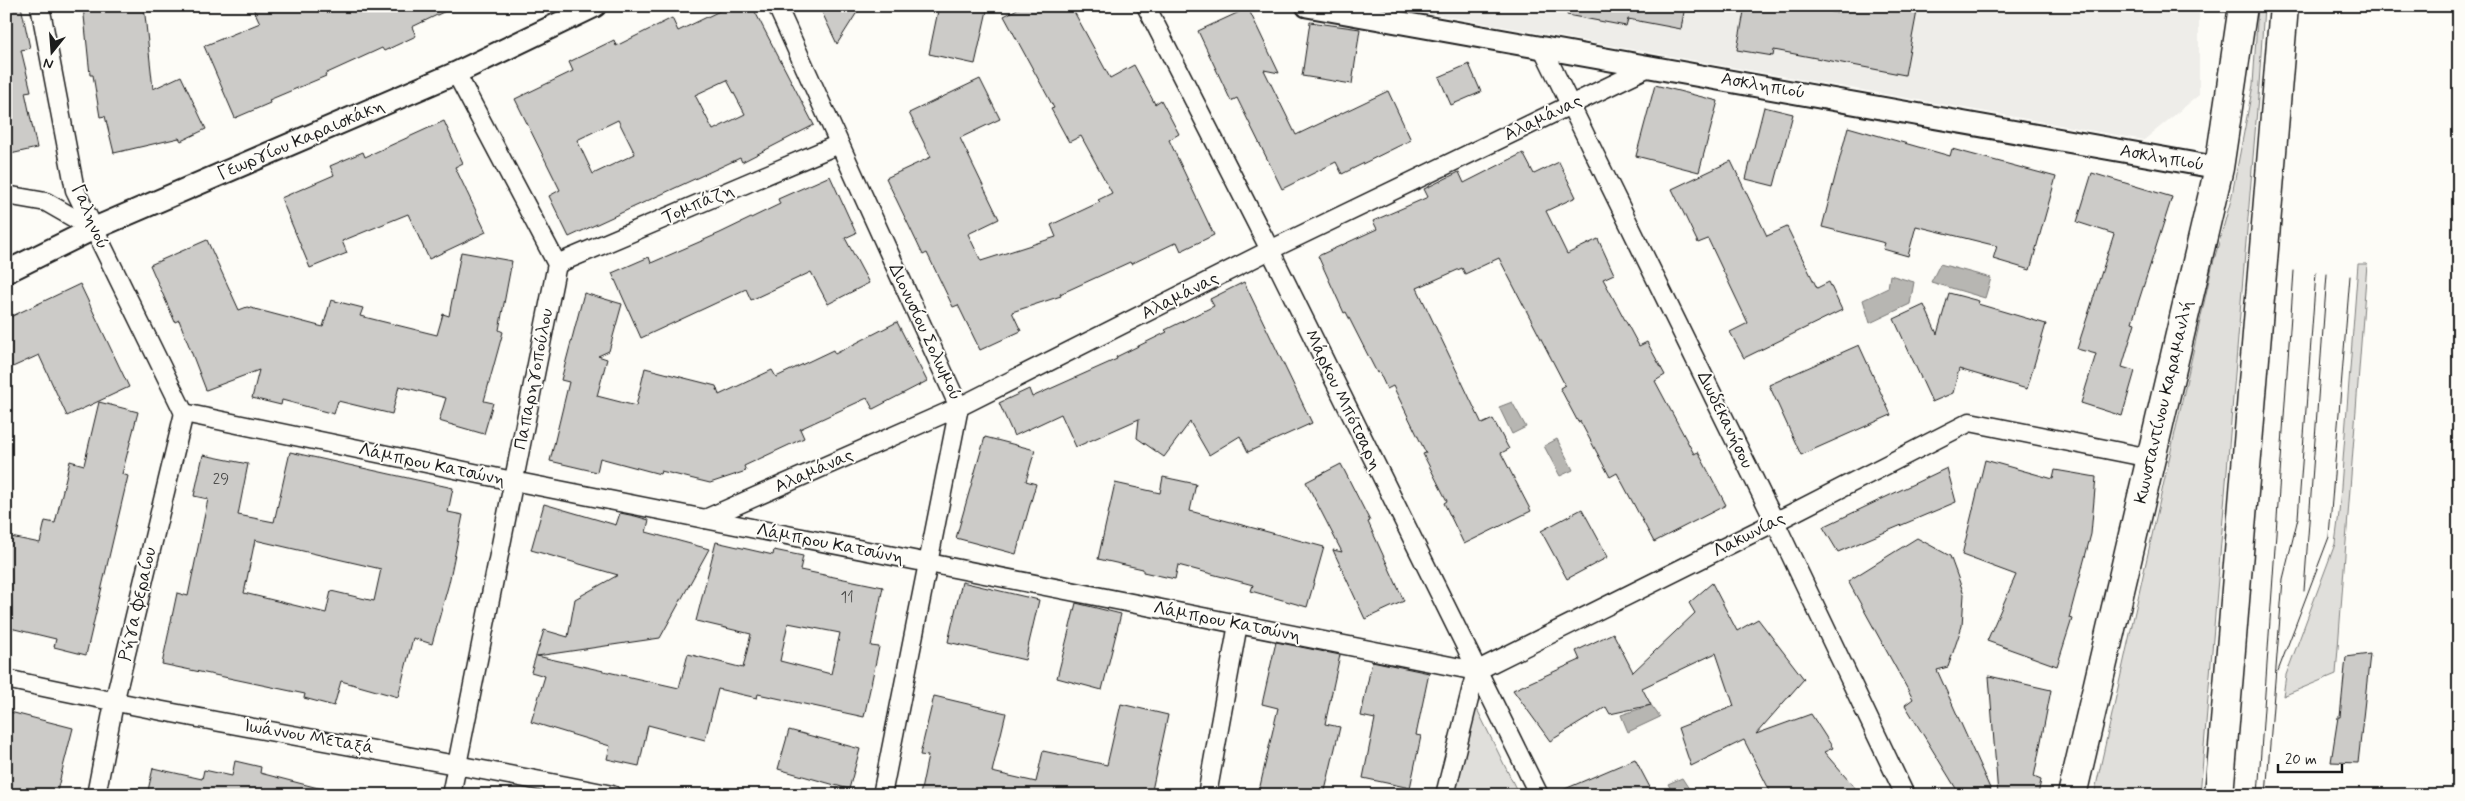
<svg xmlns="http://www.w3.org/2000/svg" width="2465" height="801" font-family="Mynerve,sans-serif">
  <style>
    .built { fill: #eeede9 }
    .green { fill: #e0dfdb; stroke: #7e7e7c }
    .water { fill: #b7b6b2; stroke: #797876 }
    .building { fill: #cccbc8; stroke: #1c1c1c; fill-rule: evenodd }
    .lines { fill: none; stroke-linecap: round; stroke-linejoin: round }
    .minor-casing { stroke: #1c1c1c; stroke-width: 21 }
    .tertiary-casing { stroke: #1c1c1c; stroke-width: 25 }
    .trunk-casing { stroke: #1c1c1c; stroke-width: 31 }
    .minor { stroke: #fdfcf7; stroke-width: 18 }
    .tertiary { stroke: #fdfcf7; stroke-width: 21 }
    .trunk { stroke: #fdfcf7; stroke-width: 28 }
    .tram { stroke: #1c1c1c; stroke-width: 1 }
    .labels { text-anchor: middle; dominant-baseline: central; stroke-width: 4; stroke-linejoin: round; paint-order: stroke }
    .number-label { font-size: 15px; fill: #484847 }
    .street-label { font-size: 18px; fill: #1c1c1c; stroke: #fdfcf7 }
  </style>
  <rect width="100%" height="100%" fill="#fdfcf7"/>
  <filter id="ink" filterUnits="userSpaceOnUse"><feTurbulence type="fractalNoise" baseFrequency=".02" numOctaves="2"/><feDisplacementMap in="SourceGraphic" scale="10" xChannelSelector="R" yChannelSelector="G"/><feConvolveMatrix kernelMatrix="1 2 1 2 8 2 1 2 1" color-interpolation-filters="sRGB"/></filter>
  <g filter="url(#ink)">
    <path class="built" d="M 1387,6 L 2199,6 L 2199,95 L 2144,140 Z"/>
    <g class="green">
      <path d="M 2258,6 L 2264,6 L 2259,85 L 2200,795 L 2094,795 L 2212,267 L 2231,200 L 2253,85 Z"/>
      <path d="M 2358,264 L 2367,264 L 2336,674 L 2283,696 L 2286,675 L 2335,544 L 2339,513 Z"/>
      <path d="M 1474,703 L 1519,795 L 1453,795 Z"/>
    </g>
    <g class="water">
      <path d="M 1940,264 L 1991,278 L 1985,298 L 1931,282 Z"/>
      <path d="M 1890,275 L 1914,282 L 1910,304 L 1870,323 L 1863,300 L 1888,288 Z"/>
      <path d="M 1512,402 L 1526,427 L 1512,434 L 1499,407 Z"/>
      <path d="M 1557,439 L 1573,470 L 1560,476 L 1544,446 Z"/>
      <path d="M 1651,705 L 1660,717 L 1628,732 L 1621,715 Z"/>
      <path d="M 1682,778 L 1693,795 L 1674,795 L 1668,784 Z"/>
    </g>
    <g class="building">
      <path d="M 6,6 L 21,6 L 30,48 L 21,50 L 31,91 L 25,92 L 37,148 L 6,155 Z"/>
      <path d="M 83,6 L 144,6 L 153,89 L 181,76 L 206,129 L 181,141 L 179,138 L 114,153 L 105,116 L 100,117 L 93,75 L 90,75 Z"/>
      <path d="M 252,6 L 456,6 L 412,27 L 416,36 L 384,51 L 382,48 L 325,74 L 326,76 L 269,100 L 270,103 L 235,118 L 204,46 L 260,23 Z"/>
      <path d="M 730,6 L 752,6 L 814,125 L 742,162 L 740,158 L 569,237 L 549,196 L 560,190 L 515,99 L 573,71 L 569,62 L 614,40 L 616,46 L 672,18 L 678,31 ZM 727,80 L 745,114 L 713,130 L 695,95 ZM 618,120 L 635,154 L 593,174 L 577,140 Z"/>
      <path d="M 819,6 L 861,6 L 837,44 Z"/>
      <path d="M 939,6 L 988,6 L 975,64 L 929,54 Z"/>
      <path d="M 1023,6 L 1071,6 L 1110,78 L 1134,65 L 1155,104 L 1161,100 L 1179,134 L 1169,140 L 1214,235 L 1181,251 L 1177,242 L 1131,264 L 1130,262 L 1060,294 L 1061,296 L 1012,312 L 1021,331 L 980,350 L 958,305 L 953,307 L 927,253 L 923,255 L 886,178 L 931,157 L 909,113 L 980,79 L 1000,119 L 960,138 L 999,219 L 968,234 L 981,261 L 1056,237 L 1051,225 L 1100,202 L 1098,200 L 1112,193 L 1081,136 L 1069,142 L 1051,109 L 1054,108 L 1004,16 Z"/>
      <path d="M 1567,6 L 1685,6 L 1681,29 L 1628,19 L 1626,26 L 1567,15 Z"/>
      <path d="M 1745,6 L 1802,6 L 1837,13 L 1837,6 L 1918,6 L 1905,75 L 1774,50 L 1773,56 L 1737,50 Z"/>
      <path d="M 1248,8 L 1279,73 L 1264,70 L 1296,135 L 1388,91 L 1411,140 L 1342,174 L 1336,162 L 1282,189 L 1237,98 L 1231,101 L 1198,31 Z"/>
      <path d="M 1310,22 L 1360,29 L 1352,84 L 1302,76 Z"/>
      <path d="M 1469,64 L 1481,92 L 1451,105 L 1439,77 Z"/>
      <path d="M 1655,85 L 1718,101 L 1699,172 L 1636,156 Z"/>
      <path d="M 1764,107 L 1793,114 L 1774,186 L 1746,179 Z"/>
      <path d="M 444,121 L 463,163 L 455,167 L 486,232 L 429,259 L 408,214 L 342,241 L 347,253 L 310,268 L 281,198 L 334,175 L 330,166 L 363,152 L 365,157 Z"/>
      <path d="M 1848,127 L 1950,156 L 1952,149 L 2056,177 L 2030,270 L 1993,259 L 1997,246 L 1916,226 L 1908,256 L 1883,249 L 1885,243 L 1822,227 Z"/>
      <path d="M 1523,153 L 1534,174 L 1559,162 L 1576,197 L 1546,211 L 1567,254 L 1598,239 L 1614,274 L 1603,279 L 1639,346 L 1647,342 L 1665,375 L 1655,381 L 1694,454 L 1698,452 L 1726,505 L 1654,542 L 1617,473 L 1610,477 L 1580,421 L 1578,422 L 1560,388 L 1565,385 L 1499,258 L 1465,274 L 1462,268 L 1417,288 L 1482,424 L 1493,419 L 1509,449 L 1501,453 L 1531,511 L 1464,544 L 1444,503 L 1447,501 L 1423,454 L 1426,453 L 1393,386 L 1387,389 L 1379,372 L 1377,373 L 1346,312 L 1344,313 L 1318,256 L 1377,229 L 1373,221 L 1428,197 L 1424,189 L 1459,172 L 1464,183 Z"/>
      <path d="M 1731,161 L 1767,236 L 1787,227 L 1817,288 L 1829,282 L 1842,310 L 1744,358 L 1730,332 L 1748,323 L 1708,239 L 1698,243 L 1672,189 Z"/>
      <path d="M 2092,173 L 2172,197 L 2132,322 L 2135,323 L 2122,367 L 2135,371 L 2122,416 L 2081,403 L 2096,354 L 2077,349 L 2114,234 L 2077,222 Z"/>
      <path d="M 830,176 L 856,233 L 845,238 L 869,283 L 828,304 L 811,272 L 751,300 L 746,289 L 641,338 L 612,273 L 649,257 L 651,263 L 720,233 L 780,204 L 778,199 Z"/>
      <path d="M 207,240 L 239,310 L 247,307 L 323,327 L 331,300 L 363,308 L 360,316 L 437,335 L 443,314 L 449,316 L 461,252 L 512,261 L 499,330 L 503,332 L 484,401 L 493,403 L 484,434 L 439,421 L 446,398 L 399,386 L 392,414 L 338,401 L 334,414 L 282,400 L 281,405 L 252,398 L 259,370 L 206,390 L 179,320 L 175,322 L 150,265 Z"/>
      <path d="M 1244,282 L 1312,423 L 1248,452 L 1240,436 L 1209,455 L 1190,422 L 1164,457 L 1137,438 L 1139,419 L 1076,447 L 1061,414 L 1014,436 L 999,403 L 1029,389 L 1032,397 L 1117,359 L 1116,357 L 1167,332 L 1165,330 L 1214,306 L 1210,299 Z"/>
      <path d="M 80,284 L 129,387 L 67,416 L 39,355 L 6,370 L 6,319 Z"/>
      <path d="M 584,293 L 622,304 L 609,351 L 598,356 L 607,359 L 597,396 L 636,406 L 645,368 L 716,386 L 719,395 L 772,370 L 776,377 L 833,350 L 835,354 L 897,322 L 927,381 L 873,409 L 867,398 L 800,429 L 804,438 L 744,466 L 746,471 L 710,483 L 661,471 L 660,474 L 600,458 L 597,472 L 550,461 L 569,382 L 561,380 Z"/>
      <path d="M 1949,293 L 1979,301 L 1978,304 L 2046,324 L 2027,389 L 1959,369 L 1953,393 L 1932,402 L 1894,319 L 1924,305 L 1937,334 Z"/>
      <path d="M 1859,345 L 1891,415 L 1801,455 L 1769,385 Z"/>
      <path d="M 99,402 L 138,412 L 122,474 L 128,476 L 86,655 L 54,647 L 56,639 L 6,627 L 6,536 L 40,543 L 45,521 L 55,523 L 70,461 L 84,465 Z"/>
      <path d="M 985,437 L 1035,450 L 1026,481 L 1036,484 L 1016,554 L 956,538 Z"/>
      <path d="M 290,452 L 453,488 L 448,512 L 463,515 L 449,583 L 432,644 L 413,638 L 398,697 L 341,681 L 334,706 L 304,698 L 305,694 L 162,664 L 177,593 L 188,596 L 208,499 L 194,496 L 203,455 L 248,464 L 238,515 L 274,522 ZM 255,540 L 381,569 L 374,601 L 331,591 L 326,613 L 244,593 Z"/>
      <path d="M 1985,460 L 2053,479 L 2055,470 L 2096,477 L 2091,534 L 2069,618 L 2072,619 L 2057,666 L 1987,641 L 2016,575 L 1962,555 Z"/>
      <path d="M 1341,464 L 1370,521 L 1368,522 L 1404,601 L 1365,619 L 1333,550 L 1342,552 L 1306,482 Z"/>
      <path d="M 1947,468 L 1956,502 L 1838,552 L 1823,527 Z"/>
      <path d="M 1163,477 L 1196,484 L 1190,511 L 1324,547 L 1307,607 L 1251,591 L 1253,585 L 1178,565 L 1175,579 L 1143,572 L 1143,569 L 1098,559 L 1115,483 L 1160,493 Z"/>
      <path d="M 544,504 L 616,525 L 620,513 L 635,516 L 649,520 L 646,532 L 709,549 L 660,638 L 537,656 L 679,688 L 688,654 L 743,668 L 751,634 L 696,621 L 716,542 L 773,555 L 774,550 L 803,556 L 800,570 L 883,587 L 871,646 L 879,647 L 864,717 L 758,694 L 757,698 L 718,689 L 705,740 L 648,725 L 639,766 L 607,759 L 610,746 L 531,722 L 545,676 L 531,672 L 544,630 L 568,637 L 575,599 L 618,575 L 531,550 ZM 788,623 L 840,633 L 831,674 L 780,661 Z"/>
      <path d="M 1582,509 L 1608,557 L 1567,579 L 1541,531 Z"/>
      <path d="M 1917,538 L 1950,556 L 1964,594 L 1962,626 L 1948,667 L 1937,670 L 1993,795 L 1960,795 L 1905,705 L 1913,699 L 1848,581 Z"/>
      <path d="M 962,582 L 1039,600 L 1025,660 L 948,642 Z"/>
      <path d="M 1712,583 L 1737,631 L 1758,619 L 1804,679 L 1756,734 L 1811,714 L 1833,748 L 1824,752 L 1855,788 L 1841,795 L 1772,795 L 1744,740 L 1691,766 L 1678,728 L 1734,706 L 1716,653 L 1642,688 L 1651,705 L 1610,714 L 1606,707 L 1550,741 L 1513,690 L 1580,660 L 1576,651 L 1613,633 L 1633,672 L 1695,613 L 1689,603 Z"/>
      <path d="M 1076,603 L 1121,614 L 1102,690 L 1057,678 Z"/>
      <path d="M 1276,642 L 1340,655 L 1325,724 L 1340,727 L 1324,795 L 1258,795 L 1278,708 L 1262,704 Z"/>
      <path d="M 2370,654 L 2358,763 L 2331,762 L 2338,717 L 2340,717 L 2346,657 Z"/>
      <path d="M 1372,661 L 1429,673 L 1416,735 L 1421,736 L 1410,788 L 1363,778 L 1375,719 L 1361,716 Z"/>
      <path d="M 1989,676 L 2051,690 L 2034,777 L 2041,780 L 2038,795 L 1998,795 Z"/>
      <path d="M 934,696 L 1006,713 L 992,772 L 1036,782 L 1043,751 L 1107,765 L 1121,704 L 1168,715 L 1151,795 L 920,795 L 928,756 L 920,755 Z"/>
      <path d="M 10,712 L 73,728 L 56,795 L 6,795 L 6,729 Z"/>
      <path d="M 789,730 L 860,749 L 849,789 L 778,769 Z"/>
      <path d="M 1635,759 L 1654,795 L 1551,795 Z"/>
      <path d="M 235,761 L 261,767 L 260,773 L 322,789 L 321,795 L 147,795 L 153,768 L 202,779 L 204,770 L 232,776 Z"/>
    </g>
    <g class="lines">
      <g class="minor-casing">
        <g id="minor">
          <path d="M 40,6 L 75,190 L 184,413"/>
          <path d="M 777,6 L 959,407 L 882,795"/>
          <path d="M 1146,6 L 1270,250 L 1539,795"/>
          <path d="M 1542,47 L 1775,522 L 1905,795"/>
          <path d="M 6,195 L 46,202 L 93,229"/>
          <path d="M 557,264 L 839,144"/>
          <path d="M 184,413 L 513,481 L 1476,671"/>
          <path d="M 705,519 L 959,407 L 1270,250 L 1651,66"/>
          <path d="M 6,679 C 207,723 410,754 612,795"/>
          <path d="M 96,795 L 114,703 L 184,413"/>
          <path d="M 451,795 L 557,264 L 456,73"/>
          <path d="M 1207,795 L 1238,624"/>
          <path d="M 1445,795 L 1476,671 L 1775,522 L 1970,422 L 2150,458"/>
        </g>
      </g>
      <g class="tertiary-casing">
        <g id="tertiary">
          <path d="M 1307,6 L 2219,168"/>
          <path d="M 6,272 L 93,229 L 456,73 L 595,6"/>
        </g>
      </g>
      <g class="trunk-casing">
        <g id="trunk">
          <path d="M 2072,795 L 2219,168 L 2243,6"/>
          <path d="M 2219,795 L 2284,6"/>
        </g>
      </g>
      <use href="#minor" class="minor"/>
      <use href="#tertiary" class="tertiary"/>
      <use href="#trunk" class="trunk"/>
      <g class="tram">
        <path d="M 2304,591 L 2327,274"/>
        <path d="M 2278,671 L 2329,537 L 2350,276"/>
        <path d="M 2258,795 L 2294,271"/>
        <path d="M 2266,795 L 2283,579 L 2298,518 L 2316,273"/>
      </g>
    </g>
  </g>
  <g class="labels">
    <g class="number-label">
      <text x="221" y="480">29</text>
      <text x="847" y="598">11</text>
    </g>
    <g class="street-label">
      <text transform="translate(1763 86) rotate(10)">Ασκληπιού</text>
      <text transform="translate(1543 118) rotate(-26)">Αλαμάνας</text>
      <text transform="translate(301 140) rotate(-23)">Γεωργίου Καραισκάκη</text>
      <text transform="translate(2162 158) rotate(10)">Ασκληπιού</text>
      <text transform="translate(698 204) rotate(-23)">Τομπάζη</text>
      <text transform="translate(90 217) rotate(67)">Γαληνού</text>
      <text transform="translate(1180 296) rotate(-27)">Αλαμάνας</text>
      <text transform="translate(925 332) rotate(65)">Διονυσίου Σολωμού</text>
      <text transform="translate(534 379) rotate(-79)">Παπαρηγοπούλου</text>
      <text transform="translate(1343 400) rotate(64)">Μάρκου Μπότσαρη</text>
      <text transform="translate(2164 402) rotate(-77)">Κωνσταντίνου Καραμανλή</text>
      <text transform="translate(1725 420) rotate(64)">Δωδεκανήσου</text>
      <text transform="translate(432 465) rotate(12)">Λάμπρου Κατσώνη</text>
      <text transform="translate(814 471) rotate(-24)">Αλαμάνας</text>
      <text transform="translate(1749 535) rotate(-27)">Λακωνίας</text>
      <text transform="translate(830 544) rotate(11)">Λάμπρου Κατσώνη</text>
      <text transform="translate(138 604) rotate(-77)">Ρήγα Φεραίου</text>
      <text transform="translate(1227 622) rotate(11)">Λάμπρου Κατσώνη</text>
      <text transform="translate(309 737) rotate(10)">Ιωάννου Μεταξά</text>
    </g>
  </g>
  <rect width="2465" height="801" fill="none" stroke="#fdfcf7" stroke-width="25"/>
  <rect x="12" y="12" width="2440" height="776" fill="none" stroke="#1c1c1c" stroke-width="2" filter="url(#ink)"/>
  <g transform="translate(52 52) rotate(197)" stroke="#fdfcf7" stroke-width="4" paint-order="stroke">
  <path d="M0-4L9 19L0 12L-9 19Z" fill="#1c1c1c"/>
  <text y="-8" font-size="14" font-weight="bold" text-anchor="middle" fill="#1c1c1c">N</text>
  </g>
  <path d="M2278 764v8h64v-8" fill="none" stroke="#1c1c1c" stroke-width="2.5"/>
  <text x="2285" y="764" font-size="15" fill="#1c1c1c" stroke="#fdfcf7" stroke-width="4" paint-order="stroke">20 m</text>
</svg>
